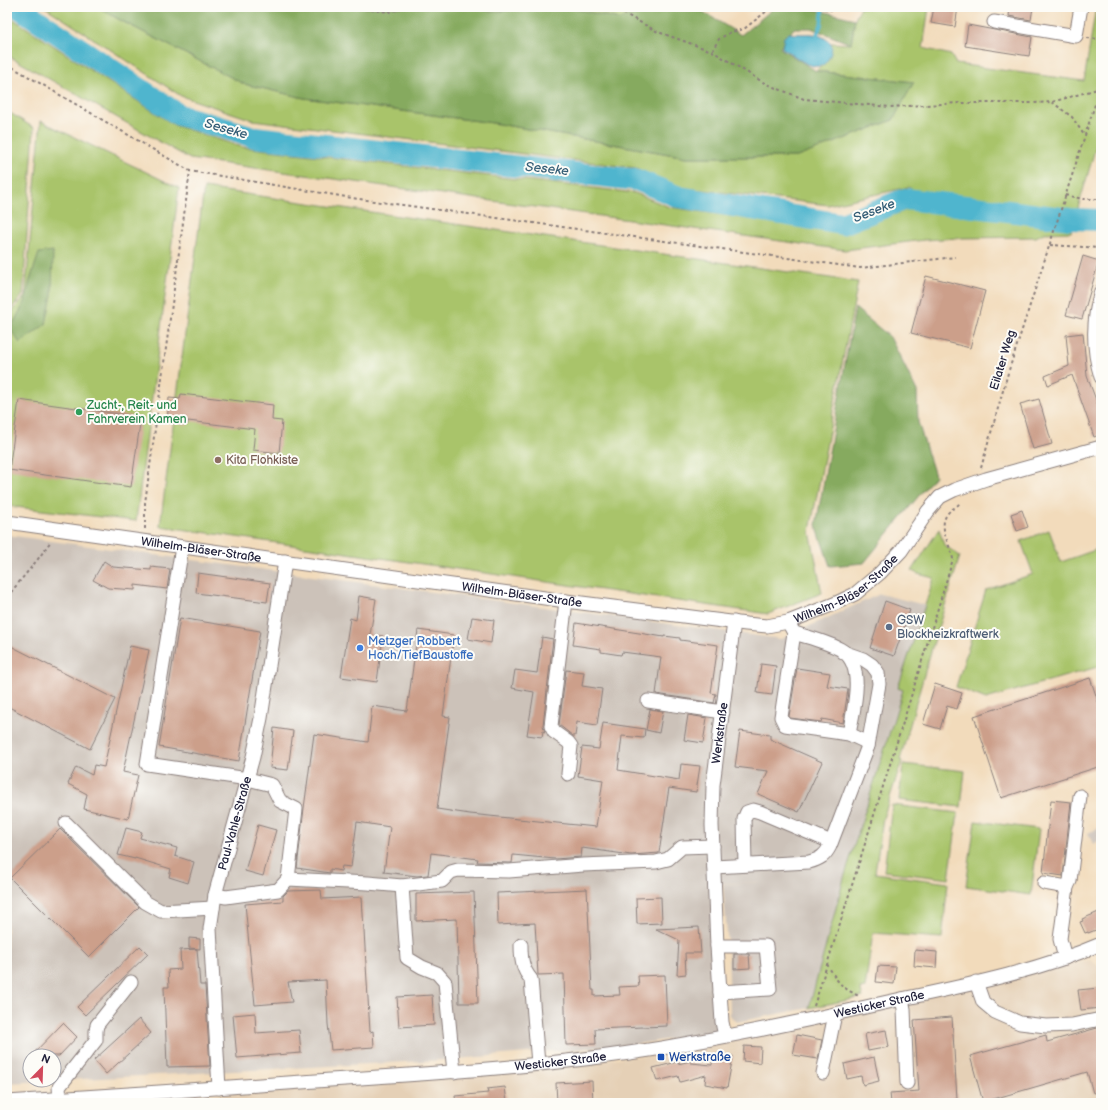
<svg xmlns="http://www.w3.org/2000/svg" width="1108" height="1110" font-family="'Balsamiq Sans',sans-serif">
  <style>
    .built { fill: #e5d0b6 }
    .industrial { fill: #ccc2b9; fill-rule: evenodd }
    .green { fill: #a9c46a; stroke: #667352 }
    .forest { fill: #86aa5e; stroke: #54664c }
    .water { fill: #4fb5ce; stroke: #386c84 }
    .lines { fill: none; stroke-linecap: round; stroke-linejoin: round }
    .stream { stroke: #4fb5ce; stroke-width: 3.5 }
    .river { stroke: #4fb5ce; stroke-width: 22 }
    .building { fill: #cc9f8a }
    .minor-casing { stroke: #8a7e7b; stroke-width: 15 }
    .path { stroke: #8a7e7b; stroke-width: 2; stroke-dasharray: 3 3; stroke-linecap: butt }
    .minor { stroke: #fff; stroke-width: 13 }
    .leisure-dot { fill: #2e9e5b; stroke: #fdfcf7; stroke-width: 1.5 }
    .education-dot { fill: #8d6e63; stroke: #fdfcf7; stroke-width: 1.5 }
    .service-dot { fill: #5c6f8a; stroke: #fdfcf7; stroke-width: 1.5 }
    .shop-dot { fill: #3f7fe0; stroke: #fdfcf7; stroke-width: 1.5 }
    .transit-dot { fill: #1a4fb4; stroke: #fdfcf7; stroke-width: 1.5 }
    .labels { text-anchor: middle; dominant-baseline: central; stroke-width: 4; stroke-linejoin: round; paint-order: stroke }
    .street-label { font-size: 12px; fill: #22223b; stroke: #fdfcf7 }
    .leisure-label { font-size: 12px; fill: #27864d; stroke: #fdfcf7; text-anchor: start }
    .education-label { font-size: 12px; fill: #785e54; stroke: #fdfcf7; text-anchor: start }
    .service-label { font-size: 12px; fill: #4e5e75; stroke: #fdfcf7; text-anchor: start }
    .shop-label { font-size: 12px; fill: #366cbe; stroke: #fdfcf7; text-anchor: start }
    .transit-label { font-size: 12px; fill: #164399; stroke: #fdfcf7; text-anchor: start }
    .water-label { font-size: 13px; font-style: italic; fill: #345d76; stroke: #fdfcf7 }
  </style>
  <rect width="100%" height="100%" fill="#fdfcf7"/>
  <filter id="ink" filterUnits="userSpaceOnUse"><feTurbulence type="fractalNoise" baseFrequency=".025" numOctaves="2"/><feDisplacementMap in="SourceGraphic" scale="8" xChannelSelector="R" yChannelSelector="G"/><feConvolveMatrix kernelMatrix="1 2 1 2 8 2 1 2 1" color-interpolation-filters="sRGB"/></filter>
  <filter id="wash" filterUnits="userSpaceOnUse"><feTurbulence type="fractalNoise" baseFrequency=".012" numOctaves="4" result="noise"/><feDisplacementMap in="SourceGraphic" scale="16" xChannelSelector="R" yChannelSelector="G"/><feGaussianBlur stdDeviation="0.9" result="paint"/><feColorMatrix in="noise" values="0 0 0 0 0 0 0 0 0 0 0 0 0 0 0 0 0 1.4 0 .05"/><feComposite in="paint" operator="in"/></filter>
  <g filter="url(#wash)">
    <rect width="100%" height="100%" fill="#f2dbbb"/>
    <path class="built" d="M 1090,960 L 1101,968 L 1101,1100 L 1079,1103 L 99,1103 L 246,1092 L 654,1055 Z"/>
    <g class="industrial">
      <path d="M 7,535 L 781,639 L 880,594 L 925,605 L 899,688 L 903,690 L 844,878 L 809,1008 L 736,1022 L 730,1015 L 728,946 L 723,884 L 763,882 L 714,884 L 721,1031 L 638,1044 L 443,1060 L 7,1083 ZM 30,1056 L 54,1056 L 54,1080 L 30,1080 Z"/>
      <path d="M 1099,828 L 1101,831 L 1101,840 L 1093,844 L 1088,833 Z"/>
    </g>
    <g class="green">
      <path d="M 45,7 L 98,7 L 120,20 L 244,84 L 304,98 L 493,123 L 686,157 L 797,157 L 893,120 L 913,82 L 816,71 L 827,61 L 831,43 L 851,44 L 855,19 L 861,7 L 929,7 L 923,48 L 951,55 L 956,64 L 1084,81 L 1096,7 L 1101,7 L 1101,129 L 1071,232 L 1044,233 L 1036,237 L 959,238 L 924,240 L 845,250 L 190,159 L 7,55 L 7,15 L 174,125 L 242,147 L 635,193 L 669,207 L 846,233 L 911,208 L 931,210 L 909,187 L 828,205 L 677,187 L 636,168 L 253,120 L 181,96 Z"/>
      <path d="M 475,7 L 537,7 L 492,12 Z"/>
      <path d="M 567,7 L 652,7 L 620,19 Z"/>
      <path d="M 7,111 L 34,128 L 23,295 L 7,314 Z"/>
      <path d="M 41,121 L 179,188 L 136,521 L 7,506 L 7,318 L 25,296 Z"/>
      <path d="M 204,188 L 858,282 L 810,531 L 822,593 L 768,614 L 160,526 Z"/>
      <path d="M 939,529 L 944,545 L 960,556 L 926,668 L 900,760 L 902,761 L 883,818 L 875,873 L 948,883 L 942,938 L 873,933 L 865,988 L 860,989 L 863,997 L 809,1008 L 844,878 L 903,690 L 898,688 L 934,578 L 918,574 L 912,571 Z"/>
      <path d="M 1049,530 L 1061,562 L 1101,548 L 1101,666 L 986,699 L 956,687 L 986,590 L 1033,574 L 1021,541 Z"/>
      <path d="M 903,764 L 965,771 L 961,807 L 899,800 Z"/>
      <path d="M 892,805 L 958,813 L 949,879 L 884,871 Z"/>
      <path d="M 975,821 L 1039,829 L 1031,895 L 966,886 Z"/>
    </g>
    <g class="forest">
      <path d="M 98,7 L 475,7 L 492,12 L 537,7 L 567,7 L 620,19 L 652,7 L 695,7 L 741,35 L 774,8 L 813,9 L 855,19 L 851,44 L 811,28 L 794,28 L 780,48 L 816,71 L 914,82 L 893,120 L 797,157 L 686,157 L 493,123 L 304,98 L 244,84 L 120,20 Z"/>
      <path d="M 53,251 L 52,295 L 46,324 L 20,343 L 10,329 L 25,302 L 30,280 L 39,253 Z"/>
      <path d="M 855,308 L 890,337 L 917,391 L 918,422 L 935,476 L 864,563 L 830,566 L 816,525 Z"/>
    </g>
    <path class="water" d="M 789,33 C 806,36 816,29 831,43 C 833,49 831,55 827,61 C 816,77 793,53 782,48 L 784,37 Z"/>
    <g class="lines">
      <path class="stream" d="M 817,34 L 821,25 L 823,7"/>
      <path class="river" d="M 18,7 L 179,115 L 254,137 L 637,180 L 679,197 L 842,224 L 905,199 L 1008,211 L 1070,219 L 1101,220"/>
    </g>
    <g id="blocks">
      <g class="building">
        <path d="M 934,7 L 958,7 L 955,27 L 931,23 Z"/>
        <path d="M 1010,7 L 1033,7 L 1031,20 L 1009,16 Z"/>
        <path d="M 968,25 L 1032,37 L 1029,56 L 965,46 Z"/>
        <path d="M 1083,256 L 1099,261 L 1082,319 L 1066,315 Z"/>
        <path d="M 926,276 L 985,291 L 970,348 L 911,333 Z"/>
        <path d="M 1083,333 L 1087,376 L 1099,408 L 1101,407 L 1101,434 L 1094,437 L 1072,375 L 1048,385 L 1045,376 L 1069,366 L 1066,335 Z"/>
        <path d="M 181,394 L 273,405 L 272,420 L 282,421 L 279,453 L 253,450 L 255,429 L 188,421 L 187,425 L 167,422 L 169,398 L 180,399 Z"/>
        <path d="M 1039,399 L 1052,444 L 1033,449 L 1020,404 Z"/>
        <path d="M 19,400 L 141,417 L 131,487 L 9,470 Z"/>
        <path d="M 1022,510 L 1028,527 L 1017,531 L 1011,514 Z"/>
        <path d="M 104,561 L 113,567 L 151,570 L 151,567 L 170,569 L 167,589 L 135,585 L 135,590 L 108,588 L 93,580 Z"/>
        <path d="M 198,573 L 270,583 L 267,602 L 196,593 Z"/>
        <path d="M 359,596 L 376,599 L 370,635 L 383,636 L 377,682 L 341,677 L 350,618 L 356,620 Z"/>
        <path d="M 885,601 L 910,610 L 894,656 L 870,648 Z"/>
        <path d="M 472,617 L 494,620 L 491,643 L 468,639 Z"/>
        <path d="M 180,618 L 260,631 L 239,761 L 159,747 Z"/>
        <path d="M 576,623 L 664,637 L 664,636 L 680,638 L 680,640 L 718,645 L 711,693 L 716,694 L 714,703 L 656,694 L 661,657 L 622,652 L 621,655 L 601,652 L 601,649 L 573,645 Z"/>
        <path d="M 418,630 L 454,635 L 443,716 L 450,717 L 437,809 L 470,814 L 596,827 L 603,780 L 578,776 L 582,747 L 599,749 L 603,723 L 645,729 L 644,738 L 622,736 L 618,770 L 679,780 L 681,764 L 700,766 L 696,792 L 669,788 L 659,853 L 631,855 L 582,848 L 581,857 L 555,859 L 513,855 L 512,863 L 509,863 L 477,862 L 478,859 L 431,853 L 428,875 L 417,876 L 384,872 L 390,827 L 357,822 L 351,867 L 342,866 L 341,871 L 330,869 L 330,873 L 297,868 L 304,808 L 314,734 L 368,742 L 372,706 L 407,711 Z"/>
        <path d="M 542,637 L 553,639 L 543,725 L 545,732 L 543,731 L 542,737 L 527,735 L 534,692 L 512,688 L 515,670 L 537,673 Z"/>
        <path d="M 7,644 L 115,699 L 90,749 L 7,706 Z"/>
        <path d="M 130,646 L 149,650 L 123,772 L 138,775 L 128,819 L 84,809 L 87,794 L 68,784 L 76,767 L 92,775 L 94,765 L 104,767 Z"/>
        <path d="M 761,664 L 776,666 L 772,695 L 757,693 Z"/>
        <path d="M 797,668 L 830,673 L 827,686 L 848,689 L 843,723 L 822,719 L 821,722 L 790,718 L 789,716 Z"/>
        <path d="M 566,670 L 584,672 L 582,686 L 602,689 L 597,725 L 577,722 L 575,736 L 573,736 L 559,725 Z"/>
        <path d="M 1090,678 L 1101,710 L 1101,766 L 1001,798 L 974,716 Z"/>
        <path d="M 935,684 L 962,693 L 957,709 L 947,706 L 940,729 L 923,724 Z"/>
        <path d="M 650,709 L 663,711 L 659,733 L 646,730 Z"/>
        <path d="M 688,715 L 707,718 L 703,743 L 684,740 Z"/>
        <path d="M 274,728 L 293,731 L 288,770 L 270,768 Z"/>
        <path d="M 740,731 L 770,735 L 770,739 L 822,762 L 799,812 L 758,794 L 768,771 L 735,767 Z"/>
        <path d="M 1051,800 L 1071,802 L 1063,876 L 1043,873 Z"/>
        <path d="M 258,825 L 276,830 L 263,876 L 245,871 Z"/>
        <path d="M 126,828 L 142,832 L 140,838 L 177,848 L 175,856 L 194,862 L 188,883 L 169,877 L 171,869 L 135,858 L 135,859 L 118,855 Z"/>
        <path d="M 60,829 L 139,907 L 89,957 L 10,878 Z"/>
        <path d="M 587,889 L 592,990 L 594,990 L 594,996 L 620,995 L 619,987 L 639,986 L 638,976 L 665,975 L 667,1026 L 595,1029 L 596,1044 L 566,1045 L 564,974 L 538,975 L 535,923 L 498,925 L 497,893 Z"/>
        <path d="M 321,890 L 322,899 L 362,897 L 370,1032 L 373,1031 L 374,1047 L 331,1050 L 328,1024 L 326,980 L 288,982 L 292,1002 L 255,1005 L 245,904 L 283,901 L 283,896 L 288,891 Z"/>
        <path d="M 474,892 L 478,1003 L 459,1003 L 457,919 L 416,921 L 416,894 Z"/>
        <path d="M 661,897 L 662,923 L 637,924 L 636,898 Z"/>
        <path d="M 1101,911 L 1101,928 L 1088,933 L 1088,932 L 1085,933 L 1080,922 L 1083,921 L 1082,919 Z"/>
        <path d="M 699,927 L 701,953 L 685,953 L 686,974 L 677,975 L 679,940 L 656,929 Z"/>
        <path d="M 189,938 L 200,939 L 200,949 L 189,948 Z"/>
        <path d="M 140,946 L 148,954 L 85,1015 L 77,1007 Z"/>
        <path d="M 197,949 L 200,985 L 205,985 L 210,1066 L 167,1067 L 164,987 L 169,987 L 168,970 L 181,969 L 180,950 Z"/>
        <path d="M 915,950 L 937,952 L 936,968 L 914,966 Z"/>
        <path d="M 734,954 L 749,954 L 750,968 L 734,969 Z"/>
        <path d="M 878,966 L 896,967 L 894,984 L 876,982 Z"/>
        <path d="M 1099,988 L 1101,1008 L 1081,1010 L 1078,990 Z"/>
        <path d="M 432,995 L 434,1025 L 399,1027 L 397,997 Z"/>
        <path d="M 255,1013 L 256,1033 L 299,1030 L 301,1053 L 237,1058 L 233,1015 Z"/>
        <path d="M 952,1017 L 957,1099 L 914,1102 L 914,1103 L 891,1103 L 890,1093 L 919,1091 L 914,1020 Z"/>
        <path d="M 139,1019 L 151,1033 L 106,1074 L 94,1060 Z"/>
        <path d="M 63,1023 L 77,1037 L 59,1056 L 31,1056 Z"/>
        <path d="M 1101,1027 L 1101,1091 L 1093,1093 L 1087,1072 L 983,1102 L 970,1056 L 1046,1035 L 1047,1042 Z"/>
        <path d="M 886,1030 L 889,1047 L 868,1051 L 865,1034 Z"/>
        <path d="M 797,1035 L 822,1040 L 818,1059 L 793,1055 Z"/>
        <path d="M 744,1046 L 761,1047 L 760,1063 L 743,1061 Z"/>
        <path d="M 713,1054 L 733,1056 L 727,1088 L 705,1084 L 706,1075 L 680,1082 L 678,1076 L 657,1081 L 653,1068 L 677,1062 L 678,1064 L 691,1061 L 691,1063 L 712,1065 Z"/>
        <path d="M 874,1057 L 879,1081 L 863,1085 L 861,1076 L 847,1079 L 844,1064 Z"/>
        <path d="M 592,1081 L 593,1103 L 557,1103 L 556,1083 Z"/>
        <path d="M 505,1087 L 507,1103 L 456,1103 L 455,1096 L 488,1093 L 487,1089 Z"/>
      </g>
    </g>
  </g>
  <g filter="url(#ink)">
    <use href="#blocks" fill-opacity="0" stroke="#8a7e7b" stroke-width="1"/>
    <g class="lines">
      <g class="minor-casing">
        <g id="minor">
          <path d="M 994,22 L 1076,36 L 1081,7"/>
          <path d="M 1101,291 C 1093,318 1092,349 1101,377"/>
          <path id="s1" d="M 7,522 L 566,601 L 746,624 L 767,626 L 788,622 L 834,604 L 855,594 L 880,573 L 901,551 L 928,511 L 940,497 L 954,490 L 986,479 L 1101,447"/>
          <path d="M 182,547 L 147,764 L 248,779 L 272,785 L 280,801 L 296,809 L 288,879"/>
          <path d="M 566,601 L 551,726 L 554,732 L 568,742 L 571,746 L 568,774"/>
          <path d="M 794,633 C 810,638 829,642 843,651 C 866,668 853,711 849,734"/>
          <path d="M 843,652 L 863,659 L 872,665 L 878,673 L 879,684 L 868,746"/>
          <path d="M 648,701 L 723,712"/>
          <path d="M 66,823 L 145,902 L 161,911 L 213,908"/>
          <path d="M 745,865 L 744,819 L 747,812 L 753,810 L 760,812 L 831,842"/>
          <path d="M 714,867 L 809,862 C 820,859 825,856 830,846 L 865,754 L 868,746 L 864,741 L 849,734 L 785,725 L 781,717 L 794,633 L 788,622"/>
          <path d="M 1044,883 L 1067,887 L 1060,939 L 1065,958"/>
          <path d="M 402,886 L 407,958 L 422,967 L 437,973 L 445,982 L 454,1072"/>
          <path d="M 1067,887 L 1070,881 L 1080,796"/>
          <path d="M 215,895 L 226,897 L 278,890 L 288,879 L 368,883 L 402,886 L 442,881 L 451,872 L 458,870 L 509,871 L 583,865 L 656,862 L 668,859 L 682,847 L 713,846"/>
          <path d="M 521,945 C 521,958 522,969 531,979 L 538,1064"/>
          <path d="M 717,946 L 766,946 L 770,989 L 720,992"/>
          <path d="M 976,982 L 983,1002 L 995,1012 L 1020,1023 L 1046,1026 L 1072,1025 L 1101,1019"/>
          <path d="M 902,999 L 904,1009 L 907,1083"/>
          <path id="s2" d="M 725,1036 L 722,1022 L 717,946 L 712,825 L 713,785 L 734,622"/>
          <path d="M 823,1073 L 835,1014"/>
          <path id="s3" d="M 219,1088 L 210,929 L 215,895 L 253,757 L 261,718 L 285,561"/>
          <path d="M 60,1099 L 59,1087 L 96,1040 L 96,1031 L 97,1025 L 131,982"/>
          <path id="s4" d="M 7,1102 C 115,1095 222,1088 330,1080 C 441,1073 552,1066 662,1048 C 732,1036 801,1022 870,1006 C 947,989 1028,975 1101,944"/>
        </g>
      </g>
      <g class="path">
        <path d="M 341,7 L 390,12 L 405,7"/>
        <path d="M 600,7 L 623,13 L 658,32 L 712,51 L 766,84 L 804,99 L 890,107 L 960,103 L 1034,103 L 1052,102 L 1101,88"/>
        <path d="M 622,7 L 623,13"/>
        <path d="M 818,7 L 830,10 L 851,7"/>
        <path d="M 1087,38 L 1101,39"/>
        <path d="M 712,51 L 719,39 L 731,32 L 744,29 L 772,7"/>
        <path d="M 7,64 L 190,171 L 352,198 L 860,268 L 955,257"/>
        <path d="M 1052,102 L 1072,117 L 1084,135"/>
        <path d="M 1065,195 L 1083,199 L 1101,199"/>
        <path d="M 1050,245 L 1101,248"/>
        <path d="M 981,468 L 1008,373 L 1101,86"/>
        <path d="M 145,529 L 145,503 L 190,171"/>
        <path d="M 7,597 L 38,559 L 51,541"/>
        <path d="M 827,964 C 837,981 840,987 859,996"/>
        <path d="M 814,1006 L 902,726 L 953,559 C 950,544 937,526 948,513 C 952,508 958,507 960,502"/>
      </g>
      <use href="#minor" class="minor"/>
    </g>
  </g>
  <circle class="leisure-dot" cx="79" cy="412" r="4"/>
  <circle class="education-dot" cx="218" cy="460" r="4"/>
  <circle class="service-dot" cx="889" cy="627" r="4"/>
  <circle class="shop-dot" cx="360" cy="648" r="4"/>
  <rect class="transit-dot" x="657" y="1053" width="8" height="8" rx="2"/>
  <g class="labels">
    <g class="street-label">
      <text transform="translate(1003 360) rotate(-73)">Eilater Weg</text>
      <text stroke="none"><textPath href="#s1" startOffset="196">Wilhelm-Bläser-Straße</textPath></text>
      <text stroke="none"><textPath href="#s1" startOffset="856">Wilhelm-Bläser-Straße</textPath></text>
      <text stroke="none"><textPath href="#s1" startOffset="520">Wilhelm-Bläser-Straße</textPath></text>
      <text stroke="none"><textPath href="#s2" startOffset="304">Werkstraße</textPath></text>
      <text stroke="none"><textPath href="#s3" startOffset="268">Paul-Vahle-Straße</textPath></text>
      <text stroke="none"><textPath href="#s4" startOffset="879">Westicker Straße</textPath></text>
      <text stroke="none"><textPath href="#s4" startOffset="555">Westicker Straße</textPath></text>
    </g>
    <g class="leisure-label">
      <text x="87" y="405">Zucht-, Reit- und<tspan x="87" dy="14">Fahrverein Kamen</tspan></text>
    </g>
    <g class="education-label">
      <text x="226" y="460">Kita Flohkiste</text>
    </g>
    <g class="service-label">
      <text x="897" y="620">GSW<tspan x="897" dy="14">Blockheizkraftwerk</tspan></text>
    </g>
    <g class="shop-label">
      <text x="368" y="641">Metzger Robbert<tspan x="368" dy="14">Hoch/TiefBaustoffe</tspan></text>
    </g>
    <g class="transit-label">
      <text x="669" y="1057">Werkstraße</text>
    </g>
    <g class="water-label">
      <text transform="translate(226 129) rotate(16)">Seseke</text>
      <text transform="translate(547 169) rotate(6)">Seseke</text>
      <text transform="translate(874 211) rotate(-21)">Seseke</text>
    </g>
  </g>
  <rect width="1108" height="1110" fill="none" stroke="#fdfcf7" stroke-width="24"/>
  <g transform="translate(42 1068) rotate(23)"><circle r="19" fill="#fdfcf7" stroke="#a5a5ac"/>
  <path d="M0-3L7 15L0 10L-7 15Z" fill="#d1495b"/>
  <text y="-6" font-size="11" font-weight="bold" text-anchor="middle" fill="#22223b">N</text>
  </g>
</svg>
